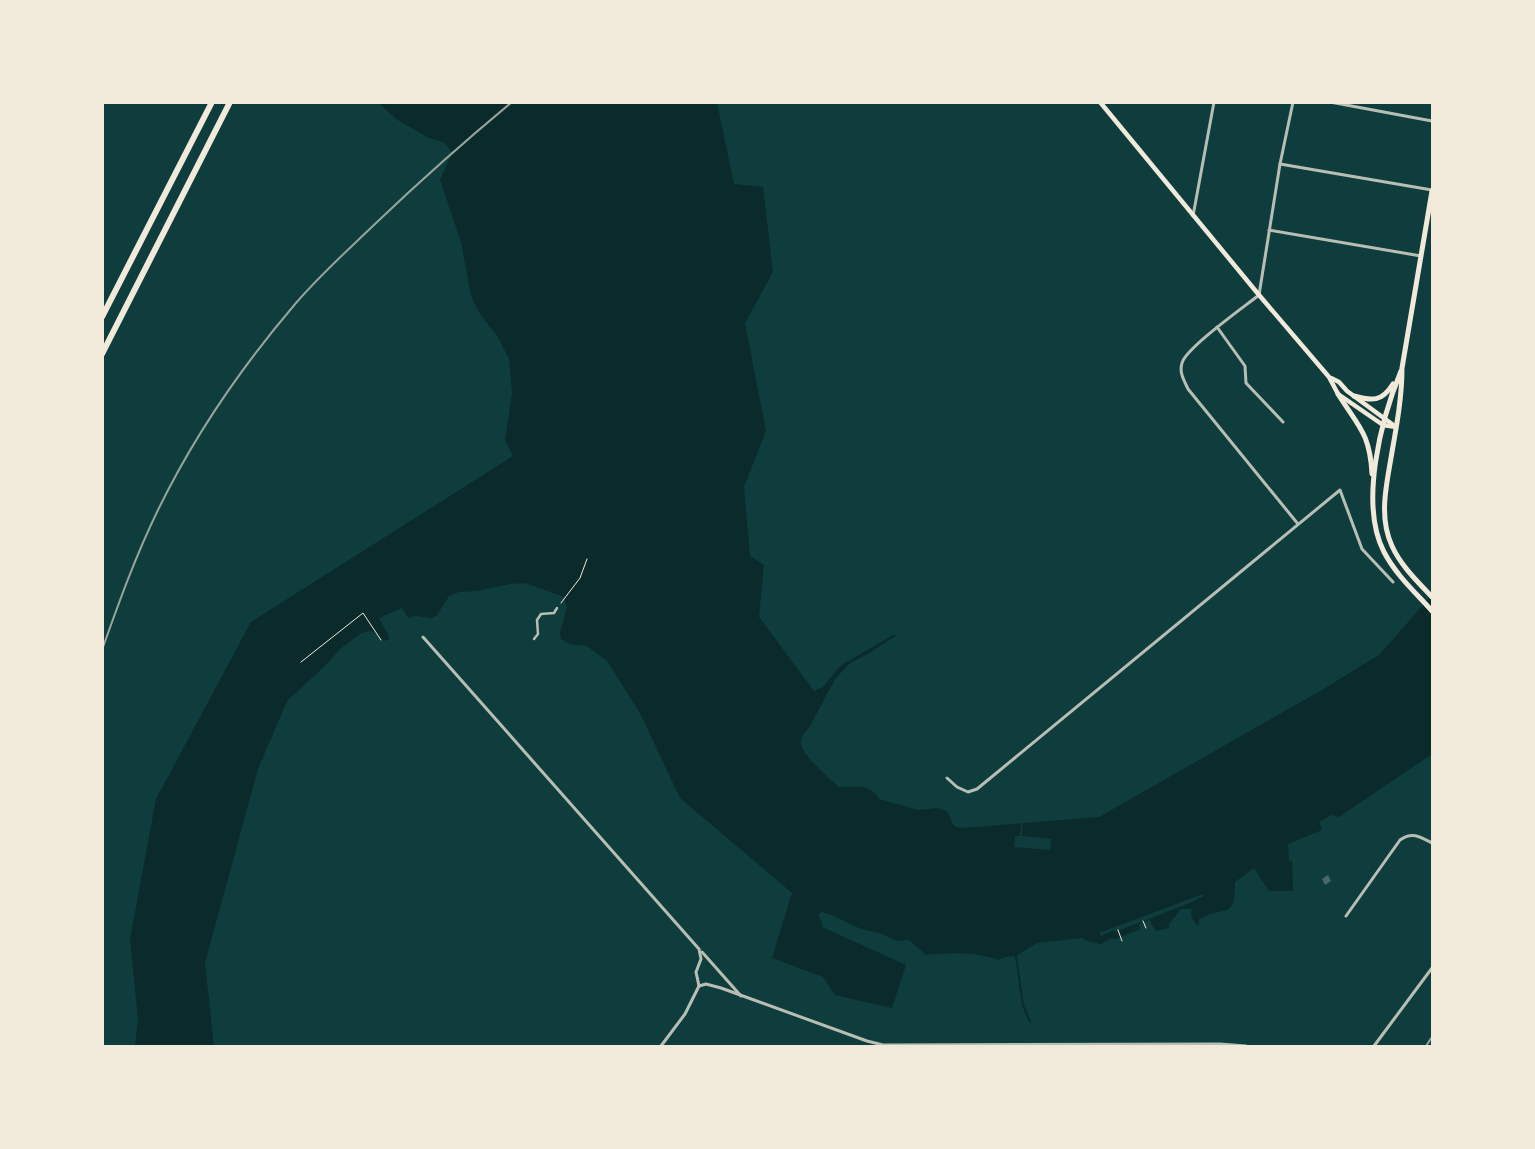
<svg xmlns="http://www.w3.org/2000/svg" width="1535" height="1149" font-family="'Sofia Sans Condensed',sans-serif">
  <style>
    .water { fill: #0a2a2b }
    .pier { fill: #0f3d3e }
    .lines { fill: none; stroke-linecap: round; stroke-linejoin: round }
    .stream { stroke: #0a2a2b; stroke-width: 2 }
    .building { fill: #486865 }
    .path { stroke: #f1e9da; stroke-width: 1 }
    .pedestrian { stroke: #b8beb3; stroke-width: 2.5 }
    .minor { stroke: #b8beb3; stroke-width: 3 }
    .secondary { stroke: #f1e9da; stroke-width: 4.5 }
    .primary { stroke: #f1e9da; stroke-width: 5 }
    .motorway { stroke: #f1e9da; stroke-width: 6 }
    .rail { stroke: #97a49c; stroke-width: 2 }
  </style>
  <rect width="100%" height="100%" fill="#0f3d3e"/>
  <path class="water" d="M 379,103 L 717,103 L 734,184 L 763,187 L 773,272 L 745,323 L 766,431 L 744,487 L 750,556 L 764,565 L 759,617 L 814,691 L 823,687 L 840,666 L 893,635 L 897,635 L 868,654 L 850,663 L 835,679 L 809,728 C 804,733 800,738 801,745 C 802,754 831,780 839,787 C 855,787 869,783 879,799 L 918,810 L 938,808 L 947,811 L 954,826 L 962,828 L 1099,817 L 1320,691 L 1379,655 L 1432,595 L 1432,754 L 1339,817 L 1331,815 L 1319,822 L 1322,830 L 1288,844 L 1289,861 L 1292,861 L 1293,891 L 1269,891 L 1254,868 L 1235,882 C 1235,923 1224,903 1199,920 L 1199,925 L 1196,924 L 1191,916 L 1192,909 L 1181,909 L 1169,924 L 1169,928 L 1156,931 L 1151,924 L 1150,919 L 1139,924 L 1141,929 L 1116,939 L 1110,939 L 1101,944 L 1090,942 L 1082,938 L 1037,943 L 1016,956 L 1005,957 L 999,960 C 978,952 948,952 926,955 L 909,940 L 897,941 L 879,933 L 861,929 L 829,914 L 822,912 L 818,915 L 822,922 L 822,927 L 906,965 L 892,1008 L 835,995 L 823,977 L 772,958 L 792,893 L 680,798 L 640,713 L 607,661 L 587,646 L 569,644 L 561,639 L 560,632 L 567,608 L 564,597 L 525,583 L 510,584 L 477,591 L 459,592 L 449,596 L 437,615 L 432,618 L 415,616 L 408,618 L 402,608 L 379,618 L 390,639 L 384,641 L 374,632 L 368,631 L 360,634 L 340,649 L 328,663 L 287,701 L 258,769 L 205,963 L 214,1046 L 135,1046 L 138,1019 L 130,939 L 156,799 L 251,622 L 513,456 L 505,440 L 512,393 L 509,359 L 498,337 L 480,314 L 471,296 L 461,242 L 440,180 L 452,153 L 445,143 L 429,138 L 396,119 Z"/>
  <g class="pier">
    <path d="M 1022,820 L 1023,820 L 1022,836 L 1051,839 L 1050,850 L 1014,847 L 1015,836 L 1020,836 Z"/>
    <path d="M 1203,894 L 1204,896 L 1192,902 L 1115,932 L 1114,930 L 1101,936 L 1099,933 Z"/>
  </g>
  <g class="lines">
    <path class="stream" d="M 1016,956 L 1023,1005 L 1030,1022"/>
  </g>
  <path class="building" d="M 1328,875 L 1331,881 L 1325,885 L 1322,879 Z"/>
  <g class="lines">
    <g class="path">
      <path d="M 561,603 L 580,578 L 587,559"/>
      <path d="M 301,662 L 363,613 L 381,640"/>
      <path d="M 1143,921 L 1146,928"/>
      <path d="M 1118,930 L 1122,941"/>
    </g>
    <path class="pedestrian" d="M 534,639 L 538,634 L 537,620 L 541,614 L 554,613 L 557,608"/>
    <g class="minor">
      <path d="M 1293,102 L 1280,164 L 1259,295 C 1244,307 1186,348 1182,363 C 1179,373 1184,380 1188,389 L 1298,524"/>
      <path d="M 1330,102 L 1432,121"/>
      <path d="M 1280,164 L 1432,190"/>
      <path d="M 1193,216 L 1214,102"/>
      <path d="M 1269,230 L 1421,256"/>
      <path d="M 1217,327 L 1245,366 L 1246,383 L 1283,422"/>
      <path d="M 423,637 L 699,949 L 701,959 L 696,972 L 699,986"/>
      <path d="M 947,778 L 957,787 L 968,792 L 977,789 L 1340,490 L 1362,549 L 1393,582"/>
      <path d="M 1346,916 L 1400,840 C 1412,831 1421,837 1432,843"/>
      <path d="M 702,952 L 741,996"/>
      <path d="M 699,986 L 706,984 L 721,988 L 867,1041 L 883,1045 L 1220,1044 L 1246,1046"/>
      <path d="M 661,1046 L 685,1014 L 699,986"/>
      <path d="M 1374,1046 L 1432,968"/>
    </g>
    <g class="secondary">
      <path d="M 1100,102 L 1259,295 L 1329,377 L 1338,394 L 1383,425 L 1396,427"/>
      <path d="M 1331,378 L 1339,382 L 1347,391 L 1396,427"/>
    </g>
    <g class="primary">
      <path d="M 1432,191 L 1402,368 C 1402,396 1397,424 1392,452 C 1387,483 1378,516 1392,546 C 1401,566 1418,582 1432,597"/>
      <path d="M 1401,371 C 1381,419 1359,504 1384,552 C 1396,575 1415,592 1432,611"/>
      <path d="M 1338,394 C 1358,426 1370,433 1372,474"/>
      <path d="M 1354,396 C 1372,401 1382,402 1393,384"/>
    </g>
    <g class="motorway">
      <path d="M 102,317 L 212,102"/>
      <path d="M 102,354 L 230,102"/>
    </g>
    <g class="rail">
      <path d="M 102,650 C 119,602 136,555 158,510 C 194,436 243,365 296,303 C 321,274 349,249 376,223 C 420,181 465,141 512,102"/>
      <path d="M 1426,1046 L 1432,1037"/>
    </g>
  </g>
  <rect width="1535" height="1149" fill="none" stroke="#f1e9da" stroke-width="208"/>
</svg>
